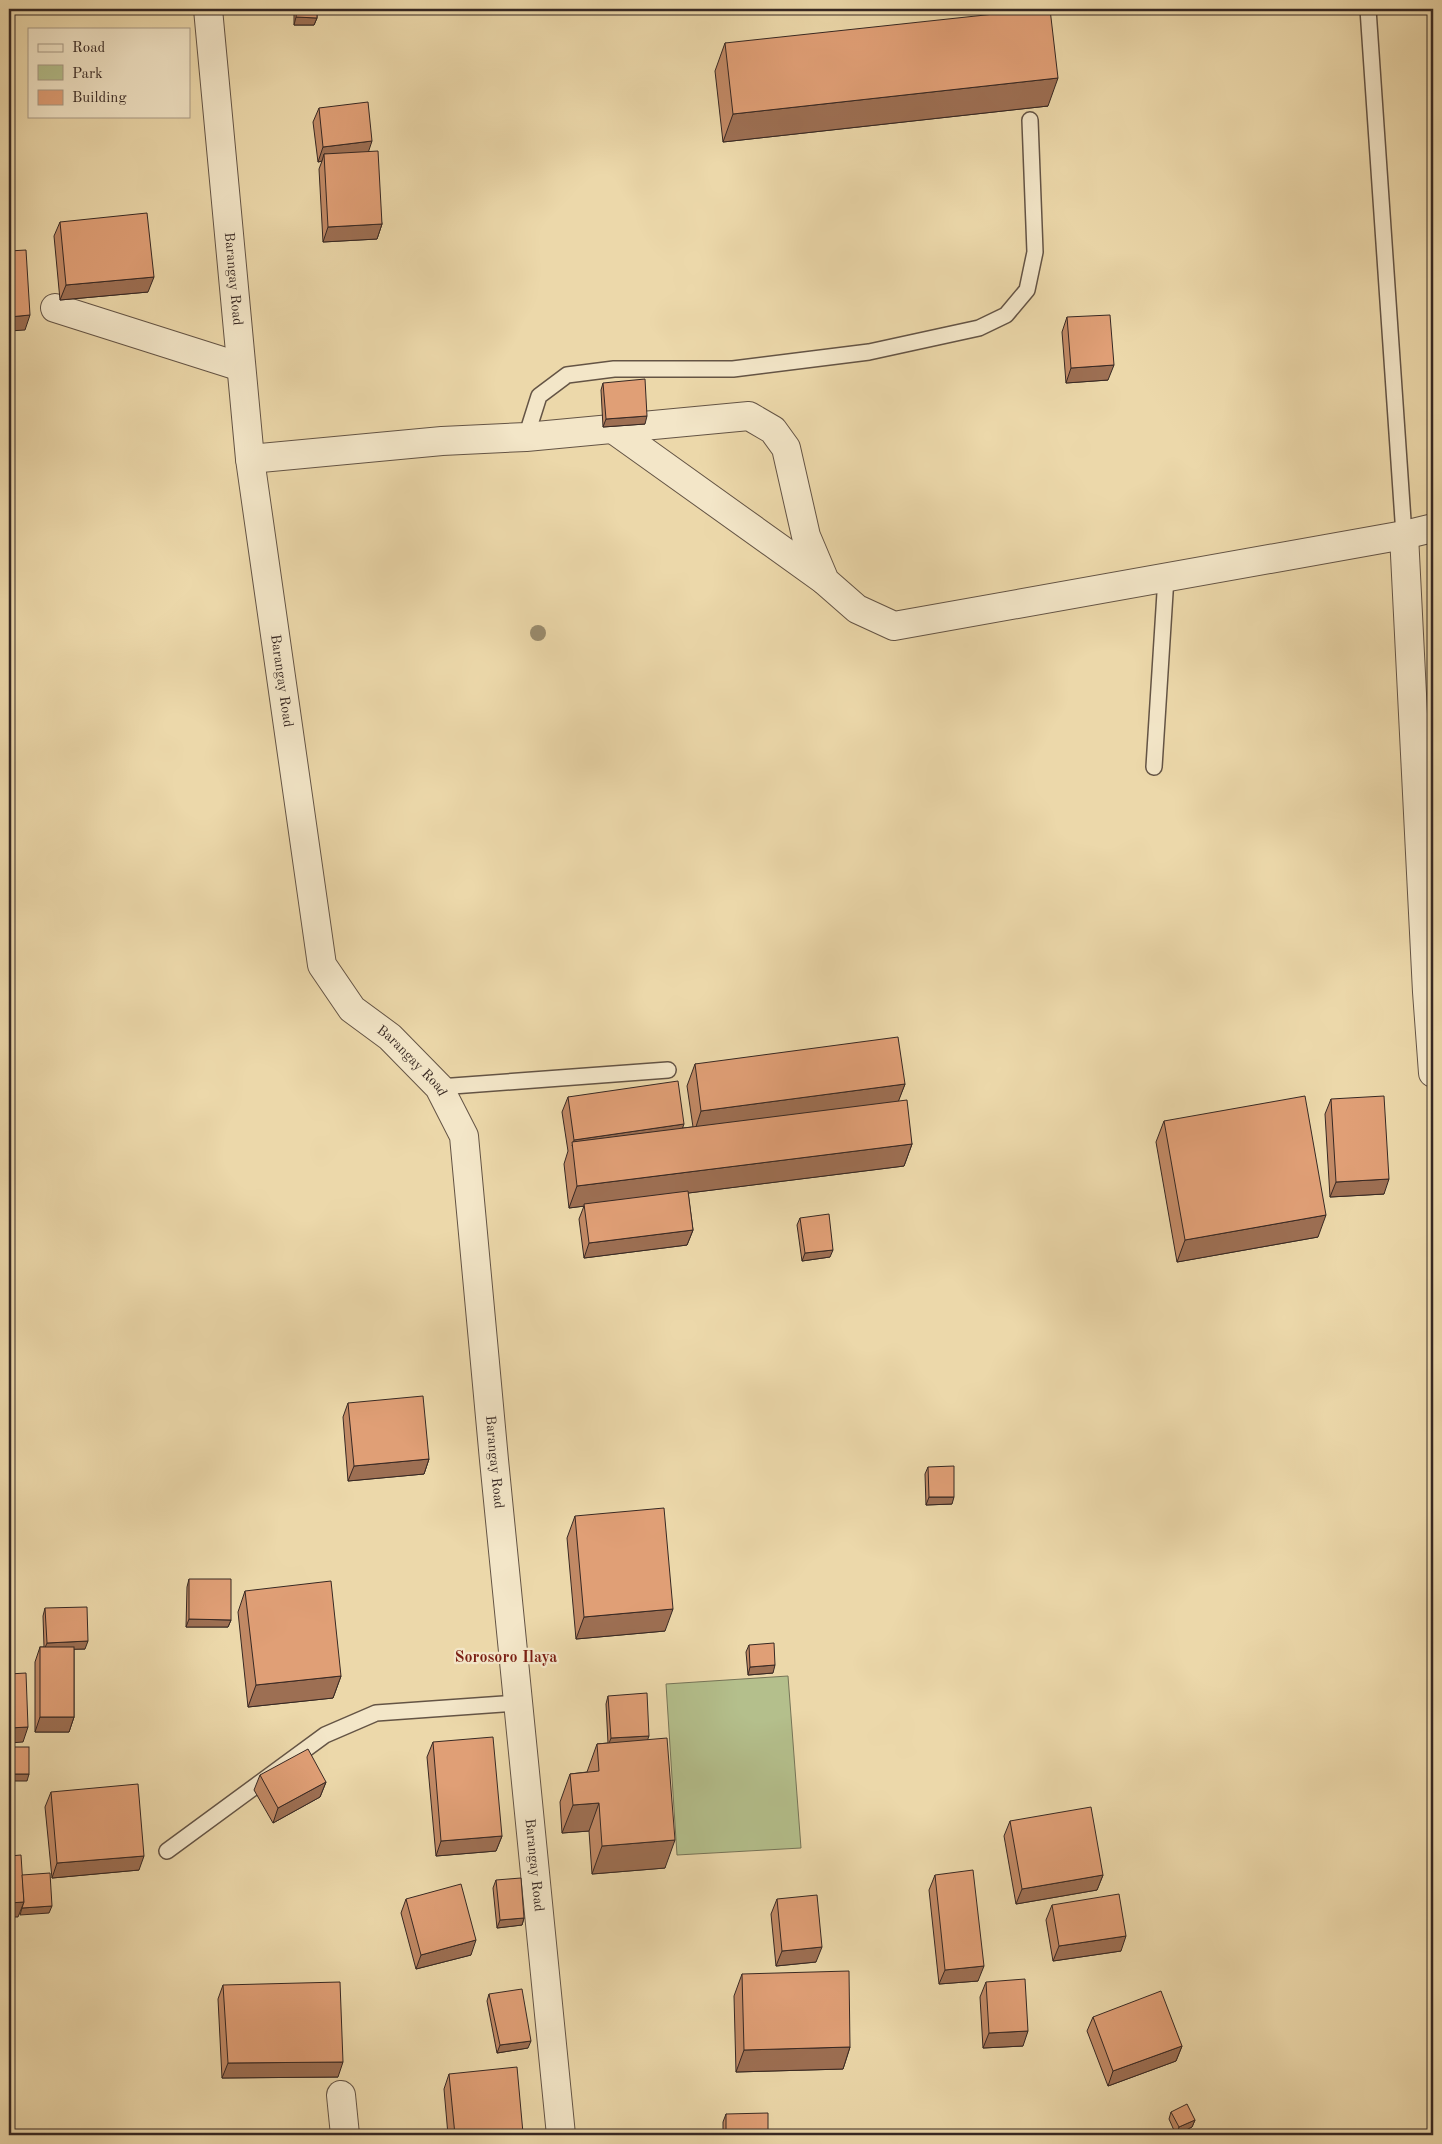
<svg xmlns="http://www.w3.org/2000/svg" width="1442" height="2144" font-family="'Old Standard TT',serif">
  <style>
    .green { fill: #b4bf8c; stroke: #767458 }
    .lines { fill: none; stroke-linecap: round; stroke-linejoin: round }
    .lane-casing { stroke: #645445; stroke-width: 18 }
    .street-casing { stroke: #645445; stroke-width: 30 }
    .lane { stroke: #f3e6c8; stroke-width: 15 }
    .street { stroke: #f3e6c8; stroke-width: 28 }
    .tree { fill: #9a8c6e }
    .wall { fill: #c18965; stroke: #372823 }
    .shaded-wall { fill: #9d6f53; stroke: #372823 }
    .building { fill: #e09f76; stroke: #372823 }
    .labels { text-anchor: middle; dominant-baseline: central; stroke-width: 4.5; stroke-linejoin: round; paint-order: stroke }
    .street-label { font-size: 14px; fill: #372823; stroke: #f3e6c8 }
    .quarter-label { font-size: 16px; font-weight: bold; fill: #7a1f14; stroke: #f3e6c8 }
  </style>
  <rect width="100%" height="100%" fill="#ecd8aa"/>
  <filter id="stains"><feTurbulence type="fractalNoise" baseFrequency=".004" numOctaves="4"/><feColorMatrix values="0 0 0 0 .2 0 0 0 0 .09 0 0 0 0 .02 0 0 0 .5 -.17"/></filter>
  <radialGradient id="worn" r=".72"><stop offset=".6" stop-color="#630" stop-opacity="0"/><stop offset="1" stop-color="#630" stop-opacity=".3"/></radialGradient>
  <path class="green" d="M 788,1676 L 801,1848 L 677,1855 L 666,1684 Z"/>
  <g class="lines">
    <g class="lane-casing">
      <g id="lane">
        <path d="M 1368,9 L 1404,535"/>
        <path d="M 526,437 L 539,396 L 567,375 L 614,369 L 733,369 L 869,352 L 979,328 L 1006,315 L 1027,290 L 1035,252 L 1030,120"/>
        <path d="M 1154,767 L 1166,577"/>
        <path d="M 439,1087 L 668,1070"/>
        <path d="M 167,1851 L 325,1735 L 376,1713 L 518,1703"/>
      </g>
    </g>
    <g class="street-casing">
      <g id="street">
        <path id="s1" d="M 208,9 L 250,459 L 322,965 L 352,1009 L 390,1037 L 439,1087 L 464,1136 L 494,1460 L 561,2135"/>
        <path d="M 55,308 L 241,367"/>
        <path d="M 613,429 L 824,580"/>
        <path d="M 250,459 L 442,441 L 526,437 L 749,416 L 773,430 L 786,448 L 806,536 L 825,581 L 857,609 L 894,626 L 1404,535 L 1433,528"/>
        <path d="M 1404,535 L 1427,992 L 1433,1073"/>
        <path d="M 341,2095 L 345,2135"/>
      </g>
    </g>
    <use href="#lane" class="lane"/>
    <use href="#street" class="street"/>
  </g>
  <circle class="tree" cx="538" cy="633" r="8"/>
  <g class="wall">
    <path d="M 294,9 L 317,9 L 317,18 L 314,25 L 294,25 Z"/>
    <path d="M 725,43 L 1048,106 L 723,142 L 715,71 Z"/>
    <path d="M 319,108 L 368,151 L 382,224 L 377,239 L 323,242 L 319,169 L 322,161 L 318,162 L 313,122 Z"/>
    <path d="M 60,222 L 148,292 L 60,300 L 54,236 Z"/>
    <path d="M 1067,317 L 1108,380 L 1066,383 L 1062,332 Z"/>
    <path d="M 603,383 L 645,424 L 603,427 L 601,390 Z"/>
    <path d="M 695,1064 L 905,1084 L 898,1101 L 912,1144 L 904,1166 L 688,1193 L 693,1230 L 687,1245 L 584,1258 L 579,1219 L 584,1206 L 569,1208 L 564,1164 L 568,1151 L 562,1112 L 568,1097 L 683,1128 L 693,1127 L 687,1086 Z"/>
    <path d="M 1331,1099 L 1384,1194 L 1330,1197 L 1325,1114 Z"/>
    <path d="M 1164,1121 L 1318,1237 L 1177,1262 L 1156,1142 Z"/>
    <path d="M 800,1218 L 830,1257 L 802,1261 L 797,1225 Z"/>
    <path d="M 348,1403 L 429,1459 L 424,1474 L 348,1481 L 343,1417 Z"/>
    <path d="M 928,1467 L 952,1504 L 926,1505 L 925,1474 Z"/>
    <path d="M 575,1516 L 665,1631 L 576,1639 L 567,1538 Z"/>
    <path d="M 189,1579 L 231,1620 L 228,1627 L 186,1627 L 187,1587 Z"/>
    <path d="M 245,1591 L 341,1676 L 333,1698 L 248,1707 L 238,1612 Z"/>
    <path d="M 45,1608 L 85,1649 L 74,1649 L 74,1717 L 69,1732 L 35,1732 L 35,1662 L 40,1647 L 44,1647 L 43,1616 Z"/>
    <path d="M 749,1645 L 773,1673 L 748,1675 L 746,1652 Z"/>
    <path d="M 608,1696 L 648,1740 L 665,1868 L 592,1874 L 589,1831 L 562,1833 L 560,1802 L 570,1774 L 587,1772 L 597,1744 L 608,1743 L 606,1704 Z"/>
    <path d="M 433,1742 L 502,1836 L 496,1851 L 436,1856 L 427,1757 Z"/>
    <path d="M 260,1775 L 326,1782 L 320,1797 L 273,1823 L 254,1790 Z"/>
    <path d="M 51,1792 L 139,1870 L 52,1878 L 45,1807 Z"/>
    <path d="M 1010,1821 L 1103,1875 L 1097,1890 L 1016,1904 L 1004,1836 Z"/>
    <path d="M 935,1875 L 978,1981 L 939,1984 L 929,1890 Z"/>
    <path d="M 496,1880 L 524,1918 L 522,1925 L 497,1928 L 493,1888 Z"/>
    <path d="M 406,1899 L 471,1955 L 416,1969 L 401,1913 Z"/>
    <path d="M 777,1899 L 816,1962 L 776,1966 L 771,1914 Z"/>
    <path d="M 1052,1905 L 1121,1951 L 1053,1961 L 1046,1920 Z"/>
    <path d="M 742,1974 L 850,2047 L 843,2069 L 736,2072 L 734,1996 Z"/>
    <path d="M 986,1982 L 1023,2046 L 983,2048 L 980,1997 Z"/>
    <path d="M 223,1985 L 338,2077 L 222,2078 L 218,1999 Z"/>
    <path d="M 489,1994 L 528,2048 L 497,2053 L 487,2001 Z"/>
    <path d="M 1093,2017 L 1182,2046 L 1176,2061 L 1108,2086 L 1087,2031 Z"/>
    <path d="M 449,2074 L 522,2135 L 448,2135 L 444,2089 Z"/>
    <path d="M 1171,2112 L 1195,2120 L 1192,2127 L 1176,2135 L 1169,2119 Z"/>
    <path d="M 726,2114 L 768,2135 L 723,2135 L 723,2122 Z"/>
  </g>
  <g class="shaded-wall">
    <path d="M 296,17 L 317,18 L 314,25 L 294,25 Z"/>
    <path d="M 1058,78 L 1048,106 L 723,142 L 733,114 Z"/>
    <path d="M 372,141 L 367,156 L 324,154 L 322,161 L 318,162 L 323,147 Z"/>
    <path d="M 382,224 L 377,239 L 323,242 L 328,227 Z"/>
    <path d="M 154,277 L 148,292 L 60,300 L 66,285 Z"/>
    <path d="M 30,315 L 25,330 L 9,331 L 9,317 Z"/>
    <path d="M 1114,365 L 1108,380 L 1066,383 L 1071,368 Z"/>
    <path d="M 647,416 L 645,424 L 603,427 L 606,419 Z"/>
    <path d="M 905,1084 L 897,1105 L 694,1133 L 701,1111 Z"/>
    <path d="M 684,1124 L 679,1138 L 572,1146 L 574,1140 Z"/>
    <path d="M 912,1144 L 904,1166 L 569,1208 L 577,1186 Z"/>
    <path d="M 1389,1179 L 1384,1194 L 1330,1197 L 1336,1182 Z"/>
    <path d="M 1326,1215 L 1318,1237 L 1177,1262 L 1185,1240 Z"/>
    <path d="M 693,1230 L 687,1245 L 584,1258 L 589,1243 Z"/>
    <path d="M 833,1250 L 830,1257 L 802,1261 L 805,1253 Z"/>
    <path d="M 429,1459 L 424,1474 L 348,1481 L 354,1466 Z"/>
    <path d="M 929,1497 L 954,1497 L 952,1504 L 926,1505 Z"/>
    <path d="M 673,1609 L 665,1631 L 576,1639 L 584,1617 Z"/>
    <path d="M 189,1619 L 231,1620 L 228,1627 L 186,1627 Z"/>
    <path d="M 88,1641 L 85,1649 L 44,1650 L 47,1643 Z"/>
    <path d="M 9,1663 L 13,1663 L 9,1674 Z"/>
    <path d="M 775,1665 L 773,1673 L 748,1675 L 750,1667 Z"/>
    <path d="M 341,1676 L 333,1698 L 248,1707 L 256,1685 Z"/>
    <path d="M 40,1717 L 74,1717 L 69,1732 L 35,1732 Z"/>
    <path d="M 28,1727 L 23,1742 L 9,1743 L 9,1728 Z"/>
    <path d="M 649,1736 L 646,1744 L 608,1746 L 611,1738 Z"/>
    <path d="M 9,1774 L 29,1774 L 27,1781 L 9,1781 Z"/>
    <path d="M 326,1782 L 320,1797 L 273,1823 L 278,1808 Z"/>
    <path d="M 599,1803 L 589,1831 L 562,1833 L 573,1805 Z"/>
    <path d="M 502,1836 L 496,1851 L 436,1856 L 441,1841 Z"/>
    <path d="M 675,1840 L 665,1868 L 592,1874 L 602,1846 Z"/>
    <path d="M 144,1856 L 139,1870 L 52,1878 L 57,1863 Z"/>
    <path d="M 1103,1875 L 1097,1890 L 1016,1904 L 1022,1889 Z"/>
    <path d="M 24,1902 L 18,1917 L 9,1917 L 9,1903 Z"/>
    <path d="M 52,1906 L 49,1913 L 20,1915 L 22,1908 Z"/>
    <path d="M 524,1918 L 522,1925 L 497,1928 L 500,1920 Z"/>
    <path d="M 1126,1936 L 1121,1951 L 1053,1961 L 1059,1946 Z"/>
    <path d="M 476,1940 L 471,1955 L 416,1969 L 421,1955 Z"/>
    <path d="M 822,1947 L 816,1962 L 776,1966 L 782,1951 Z"/>
    <path d="M 984,1966 L 978,1981 L 939,1984 L 945,1970 Z"/>
    <path d="M 1028,2031 L 1023,2046 L 983,2048 L 989,2033 Z"/>
    <path d="M 531,2041 L 528,2048 L 497,2053 L 500,2045 Z"/>
    <path d="M 1182,2046 L 1176,2061 L 1108,2086 L 1113,2071 Z"/>
    <path d="M 850,2047 L 843,2069 L 736,2072 L 744,2050 Z"/>
    <path d="M 343,2062 L 338,2077 L 222,2078 L 228,2063 Z"/>
    <path d="M 1195,2120 L 1192,2127 L 1176,2135 L 1179,2127 Z"/>
    <path d="M 523,2133 L 522,2135 L 495,2135 Z"/>
  </g>
  <g class="building">
    <path d="M 297,9 L 317,9 L 317,18 L 296,17 Z"/>
    <path d="M 1041,9 L 1050,9 L 1058,78 L 733,114 L 725,43 Z"/>
    <path d="M 368,102 L 372,141 L 323,147 L 319,108 Z"/>
    <path d="M 378,151 L 382,224 L 328,227 L 324,154 Z"/>
    <path d="M 147,213 L 154,277 L 66,285 L 60,222 Z"/>
    <path d="M 26,250 L 30,315 L 9,317 L 9,251 Z"/>
    <path d="M 1110,315 L 1114,365 L 1071,368 L 1067,317 Z"/>
    <path d="M 645,379 L 647,416 L 606,419 L 603,383 Z"/>
    <path d="M 898,1037 L 905,1084 L 701,1111 L 695,1064 Z"/>
    <path d="M 678,1081 L 684,1124 L 574,1140 L 568,1097 Z"/>
    <path d="M 1305,1096 L 1326,1215 L 1185,1240 L 1164,1121 Z"/>
    <path d="M 1384,1096 L 1389,1179 L 1336,1182 L 1331,1099 Z"/>
    <path d="M 907,1100 L 912,1144 L 577,1186 L 572,1142 Z"/>
    <path d="M 688,1191 L 693,1230 L 589,1243 L 584,1204 Z"/>
    <path d="M 829,1214 L 833,1250 L 805,1253 L 800,1218 Z"/>
    <path d="M 423,1396 L 429,1459 L 354,1466 L 348,1403 Z"/>
    <path d="M 954,1466 L 954,1497 L 929,1497 L 928,1467 Z"/>
    <path d="M 664,1508 L 673,1609 L 584,1617 L 575,1516 Z"/>
    <path d="M 189,1579 L 231,1579 L 231,1620 L 189,1619 Z"/>
    <path d="M 331,1581 L 341,1676 L 256,1685 L 245,1591 Z"/>
    <path d="M 87,1607 L 88,1641 L 47,1643 L 45,1608 Z"/>
    <path d="M 9,1633 L 11,1633 L 13,1663 L 9,1663 Z"/>
    <path d="M 774,1643 L 775,1665 L 750,1667 L 749,1645 Z"/>
    <rect x="40" y="1647" width="34" height="70"/>
    <path d="M 26,1673 L 28,1727 L 9,1728 L 9,1674 Z"/>
    <path d="M 647,1693 L 649,1736 L 611,1738 L 608,1696 Z"/>
    <path d="M 493,1737 L 502,1836 L 441,1841 L 433,1742 Z"/>
    <path d="M 667,1738 L 675,1840 L 602,1846 L 599,1803 L 573,1805 L 570,1774 L 599,1771 L 597,1744 Z"/>
    <rect x="9" y="1747" width="20" height="27"/>
    <path d="M 308,1749 L 326,1782 L 278,1808 L 260,1775 Z"/>
    <path d="M 138,1784 L 144,1856 L 57,1863 L 51,1792 Z"/>
    <path d="M 1091,1807 L 1103,1875 L 1022,1889 L 1010,1821 Z"/>
    <path d="M 21,1855 L 24,1902 L 9,1903 L 9,1856 Z"/>
    <path d="M 973,1870 L 984,1966 L 945,1970 L 935,1875 Z"/>
    <path d="M 50,1873 L 52,1906 L 22,1908 L 24,1902 L 22,1875 Z"/>
    <path d="M 521,1878 L 524,1918 L 500,1920 L 496,1880 Z"/>
    <path d="M 461,1884 L 476,1940 L 421,1955 L 406,1899 Z"/>
    <path d="M 1119,1894 L 1126,1936 L 1059,1946 L 1052,1905 Z"/>
    <path d="M 817,1895 L 822,1947 L 782,1951 L 777,1899 Z"/>
    <path d="M 849,1971 L 850,2047 L 744,2050 L 742,1974 Z"/>
    <path d="M 1025,1979 L 1028,2031 L 989,2033 L 986,1982 Z"/>
    <path d="M 340,1982 L 343,2062 L 228,2063 L 223,1985 Z"/>
    <path d="M 522,1989 L 531,2041 L 500,2045 L 489,1994 Z"/>
    <path d="M 1161,1991 L 1182,2046 L 1113,2071 L 1093,2017 Z"/>
    <path d="M 517,2067 L 523,2133 L 495,2135 L 455,2135 L 449,2074 Z"/>
    <path d="M 1187,2104 L 1195,2120 L 1179,2127 L 1171,2112 Z"/>
    <path d="M 768,2113 L 768,2135 L 726,2135 L 726,2114 Z"/>
  </g>
  <g class="labels">
    <g class="street-label">
      <text stroke="none"><textPath href="#s1" startOffset="271">Barangay Road</textPath></text>
      <text stroke="none"><textPath href="#s1" startOffset="676">Barangay Road</textPath></text>
      <text stroke="none"><textPath href="#s1" startOffset="1096">Barangay Road</textPath></text>
      <text stroke="none"><textPath href="#s1" startOffset="1516">Barangay Road</textPath></text>
      <text stroke="none"><textPath href="#s1" startOffset="1921">Barangay Road</textPath></text>
    </g>
    <g class="quarter-label">
      <text x="506" y="1658">Sorosoro Ilaya</text>
    </g>
  </g>
  <rect width="1442" height="2144" fill="none" stroke="#ecd8aa" stroke-width="30"/>
  <rect x="10" y="10" width="1422" height="2124" fill="none" stroke="#372823" stroke-width="2.5"/>
  <rect x="15" y="15" width="1412" height="2114" fill="none" stroke="#372823"/>
  <rect x="28" y="28" width="162" height="90" fill="#f3e6c8" stroke="#a89a86"/>
  <rect x="38" y="44" width="25" height="8" fill="#f3e6c8" stroke="#a89a86"/>
  <text x="72" y="52" font-size="15" fill="#372823">Road</text>
  <rect x="38" y="65" width="25" height="15" fill="#b4bf8c" stroke="#a89a86"/>
  <text x="72" y="78" font-size="15" fill="#372823">Park</text>
  <rect x="38" y="90" width="25" height="15" fill="#e09f76" stroke="#a89a86"/>
  <text x="72" y="102" font-size="15" fill="#372823">Building</text>
  <rect width="100%" height="100%" filter="url(#stains)"/>
  <rect width="100%" height="100%" fill="url(#worn)"/>
</svg>
